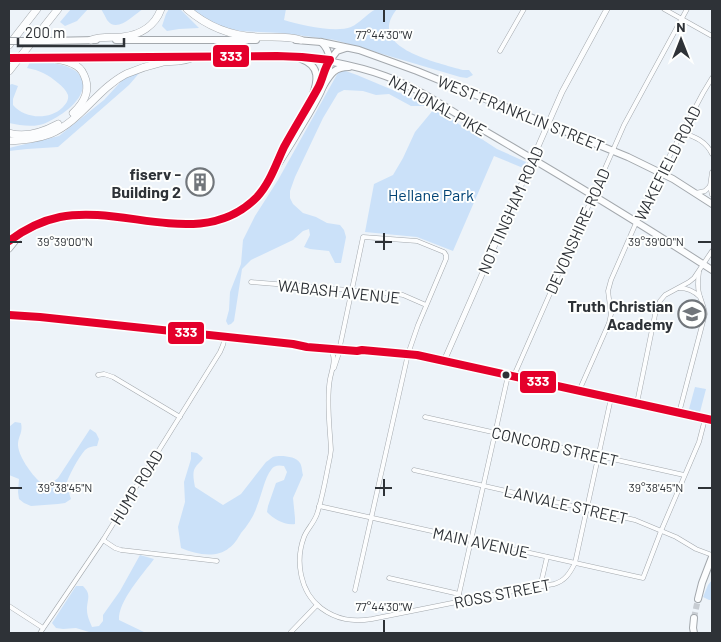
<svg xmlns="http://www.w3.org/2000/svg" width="721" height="642" font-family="Barlow,sans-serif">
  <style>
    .green { fill: #cbe1f9 }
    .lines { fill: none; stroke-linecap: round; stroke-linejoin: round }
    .primary-tunnel { stroke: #c7ccd2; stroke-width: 6; stroke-dasharray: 6 3; stroke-linecap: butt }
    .minor-casing { stroke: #a3a8ad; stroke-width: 5 }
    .tertiary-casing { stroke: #a3a8ad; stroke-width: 6 }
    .secondary-casing { stroke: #a3a8ad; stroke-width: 7 }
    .primary-casing { stroke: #a3a8ad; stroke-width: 8 }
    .motorway-casing { stroke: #a3a8ad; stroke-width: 8 }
    .minor { stroke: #fcfdfe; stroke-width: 4 }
    .tertiary { stroke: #fcfdfe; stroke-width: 5 }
    .secondary { stroke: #fcfdfe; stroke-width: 5.5 }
    .primary { stroke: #fcfdfe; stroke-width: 6 }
    .motorway { stroke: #fcfdfe; stroke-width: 7 }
    .primary-bridge-casing { stroke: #a3a8ad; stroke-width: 8; stroke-linecap: butt }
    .primary-bridge { stroke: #fcfdfe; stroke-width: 6 }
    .bus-1-casing { stroke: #fefffe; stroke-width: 11 }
    .bus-1 { stroke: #e4002b; stroke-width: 8 }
    .ticks { fill: none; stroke: #2e3237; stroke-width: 2 }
    .bus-dot { fill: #2e3237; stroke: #fefffe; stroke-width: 2 }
    .labels { text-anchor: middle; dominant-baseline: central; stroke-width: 4; stroke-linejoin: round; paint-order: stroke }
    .street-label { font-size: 16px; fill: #2e3237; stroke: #fefffe }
    .poi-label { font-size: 16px; font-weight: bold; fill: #2e3237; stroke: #fefffe; text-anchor: end }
    .park-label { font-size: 16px; fill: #024476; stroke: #fefffe }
    .ticks-label { font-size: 12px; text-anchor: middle; fill: #2e3237; stroke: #fefffe; stroke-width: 4; stroke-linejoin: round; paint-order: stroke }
    .line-badge { stroke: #fefffe; stroke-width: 2 }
    .badge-label { font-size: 14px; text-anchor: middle; font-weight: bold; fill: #fff }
  </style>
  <rect width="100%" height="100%" fill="#edf3f9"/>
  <g class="green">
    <path d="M 71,9 L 88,9 L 77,21 L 65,26 L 60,22 Z"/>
    <path d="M 101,9 L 143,9 C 133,15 117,34 107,20 C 105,16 103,12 101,9 Z"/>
    <path d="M 169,9 L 180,9 L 199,28 L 179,29 L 167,31 L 162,26 L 166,14 Z"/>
    <path d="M 192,9 L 286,9 L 284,20 C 300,25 335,33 351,27 C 359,24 371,10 377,9 C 382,7 391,9 397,9 C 365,48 437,62 463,70 L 469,70 L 473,75 L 467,78 L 460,77 L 335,40 L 282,33 L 240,31 L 215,25 L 197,14 Z"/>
    <path d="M 37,61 C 47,61 69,65 77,72 C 94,89 71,109 57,117 C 51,120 46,124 39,125 C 29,127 19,125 9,123 L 9,85 L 12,84 L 18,86 L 13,99 L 13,105 C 25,119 49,120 62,108 C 66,104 69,100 68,95 C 66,90 62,86 58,83 C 49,75 39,70 27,68 L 30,62 Z"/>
    <path d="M 340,69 L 357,75 L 426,104 L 426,106 L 411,106 L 389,94 L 376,95 L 363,91 L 344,90 L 338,93 L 323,118 L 295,177 L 290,191 L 290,198 L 293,204 L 303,213 L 316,217 L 327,223 L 340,225 L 344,230 L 346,237 L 341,263 L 335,263 L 329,251 L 310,249 L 304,247 L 310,235 L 309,229 L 303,231 L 293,240 L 251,260 L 242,269 L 234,321 L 231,324 L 228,325 L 226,321 L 229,310 L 230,292 L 241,264 L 243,240 L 255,216 L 278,180 Z"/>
    <path d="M 141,71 L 129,85 L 58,147 L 27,149 L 9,151 L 9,148 L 59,136 L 104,100 L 127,75 Z"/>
    <path d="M 434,109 L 450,118 L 451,119 L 497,149 L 526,162 L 523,168 L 494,156 L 453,251 L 417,237 L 365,232 L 374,184 L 393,175 L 403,158 L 415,132 Z"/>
    <path d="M 695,387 L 706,389 L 700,412 L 689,409 Z"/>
    <path d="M 15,422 L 21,423 C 23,432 19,435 18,443 C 17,455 32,475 40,482 L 53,482 L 58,478 L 90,429 L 96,433 L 99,439 L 97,446 C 92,446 89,447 85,450 C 78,458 68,477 65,487 L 69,493 L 71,499 L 65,503 L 58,504 L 31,506 L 24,503 L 19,499 L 18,492 L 19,479 L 9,475 L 9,427 Z"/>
    <path d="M 191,452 L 197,453 L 203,458 C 201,462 197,464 195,468 C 192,473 194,481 195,487 L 223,505 L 241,494 L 266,462 C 269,460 270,459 273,457 C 280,455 296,456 300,463 C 302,466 302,472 303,475 L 293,498 L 295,518 L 295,524 C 286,526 273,519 267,512 L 268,506 L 276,483 L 284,480 L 287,472 L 284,466 C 279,465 274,465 271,470 C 265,477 261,497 257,506 C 254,516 248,525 241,533 C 238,538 234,545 229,548 C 216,559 195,554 181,548 L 178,527 L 185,502 L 184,482 L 191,459 Z"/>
    <path d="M 140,555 L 154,559 C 143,574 118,601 119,620 L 146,633 L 111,633 L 89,632 L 76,628 L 63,629 L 56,628 L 52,623 L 76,586 L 83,586 C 92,595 87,599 87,610 C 87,616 90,622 92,627 L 99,626 L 103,621 L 103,615 L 120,591 Z"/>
    <path d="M 712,580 L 712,600 L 709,600 L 703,597 L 708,585 Z"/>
  </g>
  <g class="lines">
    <path class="primary-tunnel" d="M 694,618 L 698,599"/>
    <g class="minor-casing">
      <g id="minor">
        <path d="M 664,9 L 712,36"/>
        <path d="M 500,51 L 524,9"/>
        <path d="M 682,132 C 695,137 706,141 712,154"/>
        <path d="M 712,172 L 710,186 L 712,195"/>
        <path d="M 696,193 L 705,191 L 710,186"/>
        <path d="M 251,282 L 397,294 L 403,295 L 426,305"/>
        <path d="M 679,288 C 688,288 694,291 700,297"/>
        <path d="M 340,346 L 363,237 L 417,241 L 444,252 L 446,255 L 446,259 L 418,325 L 408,354 L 355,590"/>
        <path d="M 330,349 C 337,358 332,369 330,379 C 326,400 330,429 331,450 L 330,457 C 326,476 323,496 317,514 C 314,523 307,529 304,537 C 295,561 300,592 321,608 C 337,620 353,622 372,619 L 482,597 L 554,584 C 565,581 570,573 575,563 L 611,398"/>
        <path d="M 334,368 L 339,353 L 342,350"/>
        <path d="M 98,375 L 104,374 L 113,377 L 180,417"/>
        <path d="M 579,391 L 609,323 L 611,314 L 608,291 L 611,280 L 636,223 L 661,172 L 703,93 L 712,78"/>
        <path d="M 637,403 L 656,310 L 660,301 L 665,295 L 689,282 L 694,278 L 712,251"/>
        <path d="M 679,413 L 705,314 C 704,306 701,301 699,293 C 697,286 698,279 699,272"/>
        <path d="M 425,417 L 684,475"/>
        <path d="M 414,470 L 635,520 L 676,537 L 696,549 L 712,555"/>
        <path d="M 319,506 L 643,578 L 661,531 L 699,442 L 705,419"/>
        <path d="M 103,540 L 115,548 L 121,550 L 217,561"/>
        <path d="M 389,578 L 459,594"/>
        <path d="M 540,587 L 547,557"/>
        <path d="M 461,601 L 459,594 L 507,380 L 516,371 L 624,125 L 687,9"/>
        <path d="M 9,606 L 43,628"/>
        <path d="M 40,633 L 103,540 L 220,352 L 223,345 L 225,337"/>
        <path d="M 290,633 L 317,605"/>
      </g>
    </g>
    <g class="tertiary-casing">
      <g id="tertiary">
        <path d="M 9,315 L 40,317 L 293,344 L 307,347 L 357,351 L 362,350 L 417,355 L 712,420"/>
        <path d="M 444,361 L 562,92 L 607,9"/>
      </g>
    </g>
    <g class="secondary-casing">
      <g id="secondary">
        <path d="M 280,158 L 284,148 L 318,88 L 322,78"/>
        <path d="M 9,241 C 52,203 106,216 158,222 C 187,226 217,227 242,209 C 256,199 265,186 274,172 C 281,160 289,148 296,136 C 307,117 331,82 330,60"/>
        <path d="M 9,249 L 22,233"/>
      </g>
    </g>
    <g class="primary-casing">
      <g id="primary">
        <path d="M 116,40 L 256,40"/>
        <path d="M 296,40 L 321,42 L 359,50 L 417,71 L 628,157 L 673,179 L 712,204"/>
        <path d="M 47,41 L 96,40"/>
        <path d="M 321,42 C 327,47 329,53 330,60"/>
        <path d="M 33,58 L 277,56 C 315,58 350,63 385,76 C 421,89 452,112 485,131 C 562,176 638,222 712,270"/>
        <path d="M 301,59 C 321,66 318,81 312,97"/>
        <path d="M 330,60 L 337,51 L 346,48"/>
        <path d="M 322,88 C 330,75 333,67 349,67"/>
        <path d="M 698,599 L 702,583 L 712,557"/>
        <path d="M 694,618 L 693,628 L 694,633"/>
      </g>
    </g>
    <g class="motorway-casing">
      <g id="motorway">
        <path d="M 187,9 C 209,28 233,37 262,37 C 275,37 289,36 301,40"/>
        <path d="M 91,40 C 101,36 112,38 122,37 C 140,35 155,26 161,9"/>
        <path d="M 9,45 L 37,9"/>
        <path d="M 46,58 C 55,59 65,60 73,64 C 78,66 82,70 84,75 C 91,90 84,103 73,113"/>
        <path d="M 9,71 L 58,9"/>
        <path d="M 9,133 C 26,138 43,132 58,124"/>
        <path d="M 9,141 C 23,140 37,139 50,134 C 81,121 97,89 126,74 C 138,69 150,65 163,62 C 172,61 185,62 193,57"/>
      </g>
    </g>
    <use href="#minor" class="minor"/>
    <use href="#tertiary" class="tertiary"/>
    <use href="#secondary" class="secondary"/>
    <use href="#primary" class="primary"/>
    <use href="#motorway" class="motorway"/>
    <g class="primary-bridge-casing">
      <g id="primary-bridge">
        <path d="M 9,41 L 47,41"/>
        <path d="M 9,58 L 33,58"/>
      </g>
    </g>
    <use href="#primary-bridge" class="primary-bridge"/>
    <g class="bus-1-casing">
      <g id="bus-1">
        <path d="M 9,58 L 277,56 L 302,57 L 330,60 C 324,68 323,79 318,88 C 307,108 295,127 284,147 C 276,164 270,183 257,197 C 203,252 125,204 60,217 C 40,221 25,229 9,241"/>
        <path d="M 9,315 L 40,317 L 293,344 L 307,347 L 357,351 L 362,350 L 417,355 L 712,420"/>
      </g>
    </g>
    <use href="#bus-1" class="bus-1"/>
  </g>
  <path class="ticks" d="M 384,10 L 384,22M 384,233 L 384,250M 10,242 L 22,242M 375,242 L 392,242M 698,242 L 711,242M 384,479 L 384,496M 10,488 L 22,488M 375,488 L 392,488M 698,488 L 711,488M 384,620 L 384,632"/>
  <defs>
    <g id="building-ring" transform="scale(1.4375)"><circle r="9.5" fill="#fefffe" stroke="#71767b" stroke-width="1.5"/><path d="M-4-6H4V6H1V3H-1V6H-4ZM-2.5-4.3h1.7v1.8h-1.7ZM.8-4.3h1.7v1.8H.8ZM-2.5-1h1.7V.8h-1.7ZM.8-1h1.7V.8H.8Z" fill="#71767b"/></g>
    <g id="school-ring" transform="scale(1.4375)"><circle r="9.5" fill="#fefffe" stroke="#71767b" stroke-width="1.5"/><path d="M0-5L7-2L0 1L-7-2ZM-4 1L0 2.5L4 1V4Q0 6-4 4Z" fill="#71767b"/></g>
  </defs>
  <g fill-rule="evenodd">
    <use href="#building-ring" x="200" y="182"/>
    <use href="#school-ring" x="692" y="314"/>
  </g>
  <circle class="bus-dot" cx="506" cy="375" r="4.5"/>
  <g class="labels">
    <g class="street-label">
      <text transform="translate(438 105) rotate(29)">NATIONAL PIKE</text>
      <text transform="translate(521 113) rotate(22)">WEST FRANKLIN STREET</text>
      <text transform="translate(667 163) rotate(-63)">WAKEFIELD ROAD</text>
      <text transform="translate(510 210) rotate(-66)">NOTTINGHAM ROAD</text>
      <text transform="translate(577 231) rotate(-66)">DEVONSHIRE ROAD</text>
      <text transform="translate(339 291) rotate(6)">WABASH AVENUE</text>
      <text transform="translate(555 446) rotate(13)">CONCORD STREET</text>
      <text transform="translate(136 487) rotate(-58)">HUMP ROAD</text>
      <text transform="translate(566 504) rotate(13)">LANVALE STREET</text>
      <text transform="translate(481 542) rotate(12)">MAIN AVENUE</text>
      <text transform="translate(502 593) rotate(-11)">ROSS STREET</text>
    </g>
    <g class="poi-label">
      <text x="181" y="173">fiserv -<tspan x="181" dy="18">Building 2</tspan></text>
      <text x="673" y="305">Truth Christian<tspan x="673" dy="18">Academy</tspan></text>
    </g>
    <g class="park-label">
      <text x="431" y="194">Hellane Park</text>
    </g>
  </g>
  <g class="ticks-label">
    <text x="384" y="39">77°44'30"W</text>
    <text x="65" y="246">39°39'00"N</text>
    <text x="656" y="246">39°39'00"N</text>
    <text x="65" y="492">39°38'45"N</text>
    <text x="656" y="492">39°38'45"N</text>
    <text x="384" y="611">77°44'30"W</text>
  </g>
  <g class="line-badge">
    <rect x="212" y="44" width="38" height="24" rx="5" fill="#e4002b"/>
    <rect x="167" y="321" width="38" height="24" rx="5" fill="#e4002b"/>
    <rect x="519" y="370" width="38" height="24" rx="5" fill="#e4002b"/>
  </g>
  <g class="badge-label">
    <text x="231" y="61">333</text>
    <text x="186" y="337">333</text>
    <text x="538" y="386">333</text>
  </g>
  <rect width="721" height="642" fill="none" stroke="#2e3237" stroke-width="20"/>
  <g transform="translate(681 40)" stroke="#fefffe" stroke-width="4" paint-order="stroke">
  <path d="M0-4L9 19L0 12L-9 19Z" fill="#2e3237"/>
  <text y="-8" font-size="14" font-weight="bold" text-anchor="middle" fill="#2e3237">N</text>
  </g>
  <path d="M18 38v8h106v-8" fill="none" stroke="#2e3237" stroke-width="2.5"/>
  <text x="25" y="38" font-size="15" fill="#2e3237" stroke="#fefffe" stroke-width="4" paint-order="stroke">200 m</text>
</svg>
